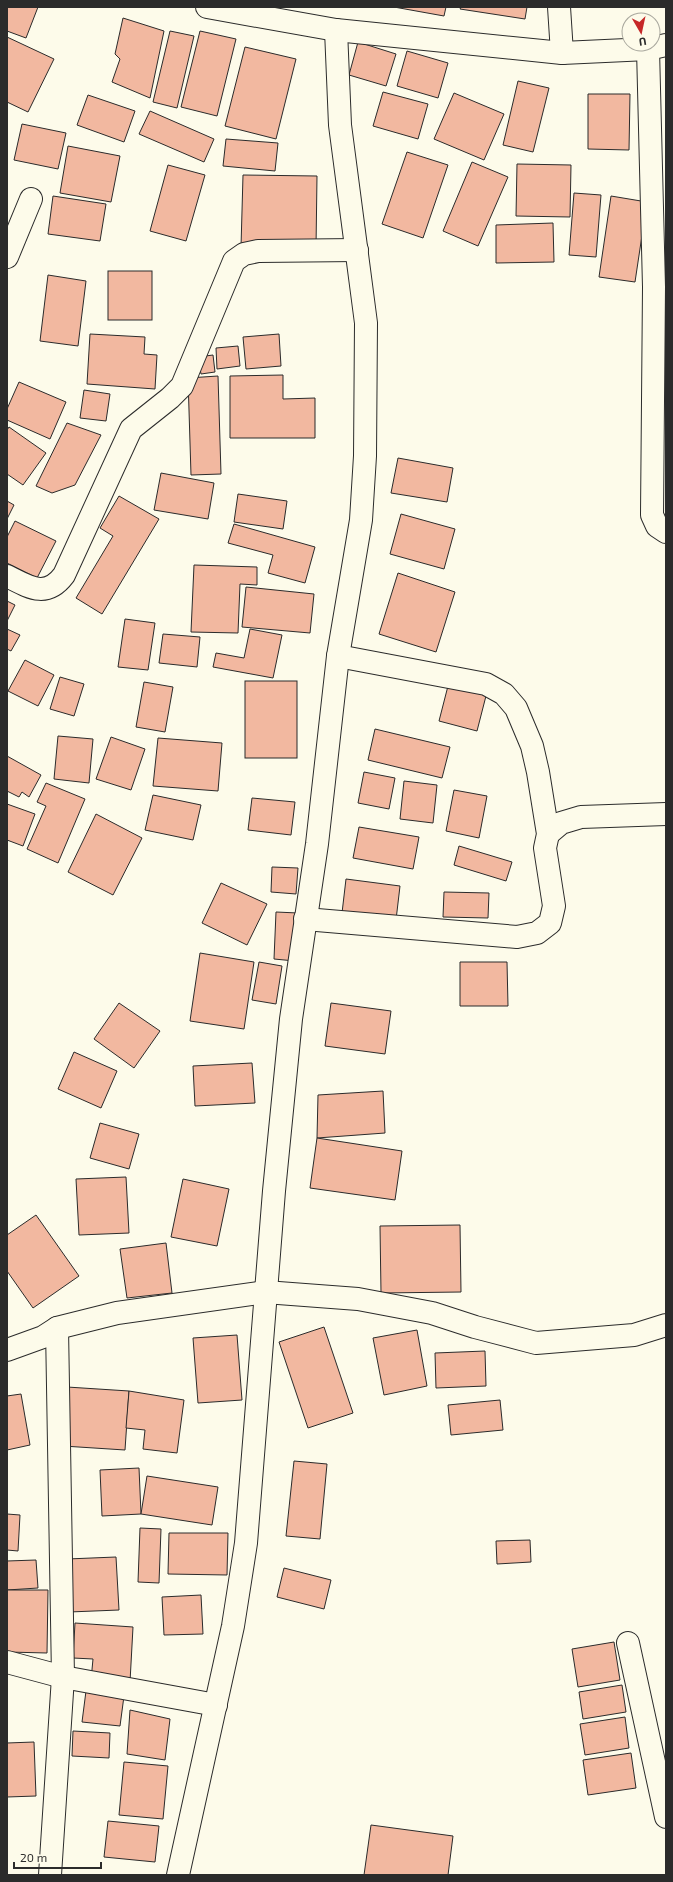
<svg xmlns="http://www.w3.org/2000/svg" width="673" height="1882" font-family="'Exo 2',sans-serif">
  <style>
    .building { fill: #f2b8a0; stroke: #2b2b2b }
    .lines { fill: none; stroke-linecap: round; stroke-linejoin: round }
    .street-casing { stroke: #2b2b2b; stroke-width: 24 }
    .secondary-casing { stroke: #2b2b2b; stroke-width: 24 }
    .street { stroke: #fdfbea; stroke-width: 22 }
    .secondary { stroke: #fdfbea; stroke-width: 22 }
  </style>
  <rect width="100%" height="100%" fill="#fdfbea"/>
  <g class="building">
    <path d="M 7,7 L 38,7 L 26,38 L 7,31 Z"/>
    <path d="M 394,7 L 446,7 L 444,16 Z"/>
    <path d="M 461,7 L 527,7 L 525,19 L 460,9 Z"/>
    <path d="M 123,18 L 164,31 L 150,98 L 112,82 L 120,59 L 115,54 Z"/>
    <path d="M 170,31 L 194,36 L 177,108 L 153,102 Z"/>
    <path d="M 200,31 L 236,39 L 217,116 L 181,107 Z"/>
    <path d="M 7,37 L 54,59 L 28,112 L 7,102 Z"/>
    <path d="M 358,42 L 396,54 L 386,86 L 349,75 Z"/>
    <path d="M 245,47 L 296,59 L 276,139 L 225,126 Z"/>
    <path d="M 407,51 L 448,63 L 438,98 L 397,86 Z"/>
    <path d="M 518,81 L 549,88 L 533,152 L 503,145 Z"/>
    <path d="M 383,92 L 428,104 L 418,139 L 373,126 Z"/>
    <path d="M 454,93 L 504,114 L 484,160 L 434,139 Z"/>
    <path d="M 588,94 L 630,94 L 629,150 L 588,149 Z"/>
    <path d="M 88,95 L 135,111 L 124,142 L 77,125 Z"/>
    <path d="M 150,111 L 214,139 L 204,162 L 139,134 Z"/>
    <path d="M 22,124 L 66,133 L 58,169 L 14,160 Z"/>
    <path d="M 226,139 L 278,143 L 275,171 L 223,166 Z"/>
    <path d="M 68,146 L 120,156 L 111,202 L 60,193 Z"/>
    <path d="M 407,152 L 448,165 L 423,238 L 382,224 Z"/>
    <path d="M 472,162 L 508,177 L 478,246 L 443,231 Z"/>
    <path d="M 517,164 L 571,165 L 570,217 L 516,216 Z"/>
    <path d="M 168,165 L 205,175 L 186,241 L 150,231 Z"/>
    <path d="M 243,175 L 317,176 L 316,248 L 241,247 Z"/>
    <path d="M 574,193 L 601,195 L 596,257 L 569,255 Z"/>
    <path d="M 53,196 L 106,204 L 100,241 L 48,234 Z"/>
    <path d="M 611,196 L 647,202 L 635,282 L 599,277 Z"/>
    <path d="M 553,223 L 554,262 L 496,263 L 496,225 Z"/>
    <rect x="108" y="271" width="44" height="49"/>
    <path d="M 48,275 L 86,281 L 78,346 L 40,341 Z"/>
    <path d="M 90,334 L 145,337 L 144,354 L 157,355 L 155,389 L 87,384 Z"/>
    <path d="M 279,334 L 281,366 L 246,369 L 243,337 Z"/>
    <path d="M 238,346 L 240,366 L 217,369 L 216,348 Z"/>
    <path d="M 213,355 L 215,372 L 201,374 L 198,357 Z"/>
    <path d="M 283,375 L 283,399 L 315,398 L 315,438 L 230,438 L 230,376 Z"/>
    <path d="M 218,376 L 221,474 L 191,475 L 188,378 Z"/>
    <path d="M 19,382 L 66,402 L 50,439 L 7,420 L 7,409 Z"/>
    <path d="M 84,390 L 110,394 L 106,421 L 80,418 Z"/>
    <path d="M 67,423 L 101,435 L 75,485 L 52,493 L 36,486 Z"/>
    <path d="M 9,427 L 46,453 L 23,485 L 7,474 L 7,430 Z"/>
    <path d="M 398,458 L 453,468 L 447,502 L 391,493 Z"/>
    <path d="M 161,473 L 214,483 L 208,519 L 154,510 Z"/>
    <path d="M 238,494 L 287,501 L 283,529 L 234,522 Z"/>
    <path d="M 119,496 L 159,519 L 102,614 L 76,598 L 113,536 L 100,528 Z"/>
    <path d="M 7,501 L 14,505 L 7,519 Z"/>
    <path d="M 401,514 L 455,529 L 444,569 L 390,554 Z"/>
    <path d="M 15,521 L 56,541 L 37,578 L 7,563 L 7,537 Z"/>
    <path d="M 234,524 L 315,547 L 305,583 L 268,573 L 273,555 L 228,543 Z"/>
    <path d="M 194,565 L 257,567 L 257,585 L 240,584 L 238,633 L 191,632 Z"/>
    <path d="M 398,573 L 455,592 L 436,652 L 379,634 Z"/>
    <path d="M 246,587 L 314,594 L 310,633 L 242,627 Z"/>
    <path d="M 7,601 L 15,605 L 7,621 Z"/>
    <path d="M 125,619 L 155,623 L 148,670 L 118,667 Z"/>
    <path d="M 7,629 L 20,635 L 11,651 L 7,649 Z"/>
    <path d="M 250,629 L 282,635 L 273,678 L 213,667 L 216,653 L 244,658 Z"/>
    <path d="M 163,634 L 200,637 L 197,667 L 159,663 Z"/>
    <path d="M 25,660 L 54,675 L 38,706 L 8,691 Z"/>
    <path d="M 60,677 L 84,684 L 74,716 L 50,709 Z"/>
    <rect x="245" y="681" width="52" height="77"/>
    <path d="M 144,682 L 173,687 L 165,732 L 136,727 Z"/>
    <path d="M 449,682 L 487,692 L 477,731 L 439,721 Z"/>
    <path d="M 375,729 L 450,747 L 442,778 L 368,760 Z"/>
    <path d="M 58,736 L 93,739 L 89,783 L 54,779 Z"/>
    <path d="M 111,737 L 145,749 L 131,790 L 96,779 Z"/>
    <path d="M 158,738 L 222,743 L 218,791 L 153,786 Z"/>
    <path d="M 7,756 L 41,775 L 29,797 L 22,792 L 19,797 L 7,791 Z"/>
    <path d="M 364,772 L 395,778 L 389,809 L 358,803 Z"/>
    <path d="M 404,781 L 437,785 L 433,823 L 400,819 Z"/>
    <path d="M 46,783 L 85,799 L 58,863 L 27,849 L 46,806 L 37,802 Z"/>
    <path d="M 454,790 L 487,796 L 479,838 L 446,831 Z"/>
    <path d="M 153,795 L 201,805 L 193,840 L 145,830 Z"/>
    <path d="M 252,798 L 295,802 L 291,835 L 248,830 Z"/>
    <path d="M 7,804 L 35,814 L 23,846 L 7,840 Z"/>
    <path d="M 96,814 L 142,838 L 113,895 L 68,872 Z"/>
    <path d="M 359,827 L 419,837 L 413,869 L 353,858 Z"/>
    <path d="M 459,846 L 512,862 L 506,881 L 454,865 Z"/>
    <path d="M 272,867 L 298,868 L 296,894 L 271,892 Z"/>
    <path d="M 346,879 L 400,886 L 396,920 L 342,913 Z"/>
    <path d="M 221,883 L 267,904 L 247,945 L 202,923 Z"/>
    <path d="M 444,892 L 489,893 L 488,918 L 443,917 Z"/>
    <path d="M 276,912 L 298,913 L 295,961 L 274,959 Z"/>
    <path d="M 200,953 L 254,962 L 244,1029 L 190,1021 Z"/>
    <path d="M 259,962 L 282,966 L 276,1004 L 252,1000 Z"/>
    <path d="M 460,962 L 507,962 L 508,1006 L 460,1006 Z"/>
    <path d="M 119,1003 L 160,1031 L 134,1068 L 94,1039 Z"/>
    <path d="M 331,1003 L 391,1011 L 385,1054 L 325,1046 Z"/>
    <path d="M 74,1052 L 117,1071 L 101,1108 L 58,1089 Z"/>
    <path d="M 252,1063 L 255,1103 L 195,1106 L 193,1066 Z"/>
    <path d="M 383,1091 L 385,1133 L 317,1138 L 318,1095 Z"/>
    <path d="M 100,1123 L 139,1134 L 129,1169 L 90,1158 Z"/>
    <path d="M 317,1138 L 402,1151 L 395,1200 L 310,1188 Z"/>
    <path d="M 126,1177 L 129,1233 L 79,1235 L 76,1179 Z"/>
    <path d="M 183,1179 L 229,1189 L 217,1246 L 171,1237 Z"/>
    <path d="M 36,1215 L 79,1276 L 33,1308 L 7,1271 L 7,1235 Z"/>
    <path d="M 460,1225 L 461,1292 L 381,1293 L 380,1226 Z"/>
    <path d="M 166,1243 L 172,1293 L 127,1298 L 120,1249 Z"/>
    <path d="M 324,1327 L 353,1413 L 308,1428 L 279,1342 Z"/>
    <path d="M 417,1330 L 427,1386 L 384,1395 L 373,1338 Z"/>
    <path d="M 237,1335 L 242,1400 L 198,1403 L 193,1338 Z"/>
    <path d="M 485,1351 L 486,1386 L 436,1388 L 435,1353 Z"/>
    <path d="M 67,1387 L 129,1391 L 125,1450 L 63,1446 Z"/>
    <path d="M 129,1391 L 184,1400 L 177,1453 L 143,1449 L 145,1430 L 126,1428 Z"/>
    <path d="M 21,1394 L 30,1445 L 7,1450 L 7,1396 Z"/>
    <path d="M 500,1400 L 503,1430 L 451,1435 L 448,1405 Z"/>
    <path d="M 294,1461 L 327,1464 L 320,1539 L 286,1536 Z"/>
    <path d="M 139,1468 L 141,1514 L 102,1516 L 100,1470 Z"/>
    <path d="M 147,1476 L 218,1487 L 212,1525 L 141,1514 Z"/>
    <path d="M 7,1514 L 20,1515 L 18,1551 L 7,1550 Z"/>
    <path d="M 140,1528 L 161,1529 L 159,1583 L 138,1582 Z"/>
    <path d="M 169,1533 L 228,1533 L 227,1575 L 168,1574 Z"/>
    <path d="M 530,1540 L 531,1562 L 497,1564 L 496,1541 Z"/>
    <path d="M 116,1557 L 119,1610 L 69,1612 L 67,1559 Z"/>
    <path d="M 36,1560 L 38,1588 L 7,1590 L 7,1561 Z"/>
    <path d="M 284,1568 L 331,1580 L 324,1609 L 277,1597 Z"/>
    <path d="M 7,1590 L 48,1590 L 47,1653 L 7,1652 Z"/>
    <path d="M 201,1595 L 203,1634 L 164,1635 L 162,1597 Z"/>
    <path d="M 75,1623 L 133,1627 L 130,1682 L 91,1680 L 93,1659 L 73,1658 Z"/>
    <path d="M 614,1642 L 620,1680 L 578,1687 L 572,1649 Z"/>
    <path d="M 622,1685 L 626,1712 L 583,1719 L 579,1692 Z"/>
    <path d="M 86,1691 L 124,1696 L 120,1726 L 82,1722 Z"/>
    <path d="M 130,1710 L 170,1719 L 165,1760 L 127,1754 Z"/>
    <path d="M 625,1717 L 629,1748 L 585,1755 L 580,1724 Z"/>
    <path d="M 73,1731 L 110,1733 L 109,1758 L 72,1756 Z"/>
    <path d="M 34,1742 L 36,1796 L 7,1797 L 7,1743 Z"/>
    <path d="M 631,1753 L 636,1788 L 588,1795 L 583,1760 Z"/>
    <path d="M 124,1762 L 168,1766 L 163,1819 L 119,1815 Z"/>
    <path d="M 108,1821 L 159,1826 L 155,1862 L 104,1857 Z"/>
    <path d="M 371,1825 L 453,1836 L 448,1875 L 364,1875 Z"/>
  </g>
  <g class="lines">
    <g class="street-casing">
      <g id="street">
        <path d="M 559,7 L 562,53"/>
        <path d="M 648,49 L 654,287 L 652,515 L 657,526 L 666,532"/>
        <path d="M 7,257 L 31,199"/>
        <path d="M 7,576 C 29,587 46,599 64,575 L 131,429 L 170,398 L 182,386 L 234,261 L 244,254 L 258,251 L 357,250"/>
        <path d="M 548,834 L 561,823 L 581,817 L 666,814"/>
        <path d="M 305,919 L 517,937 L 537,933 L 550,923 L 554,906 L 545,848 L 548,834 L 538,772 L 532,746 L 516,708 L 504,694 L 486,684 L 338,656"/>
        <path d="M 7,1350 L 43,1337 L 57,1328 L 117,1313 L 265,1292 L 358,1299 L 432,1313 L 475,1327 L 536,1343 L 634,1335 L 666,1325"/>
        <path d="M 628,1643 L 666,1817"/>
        <path d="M 7,1662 L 63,1677 L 216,1705"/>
        <path d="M 50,1875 L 63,1677 L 57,1328"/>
      </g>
    </g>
    <g class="secondary-casing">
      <g id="secondary">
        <path d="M 207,7 L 336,30 L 562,53 L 648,49 L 666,45"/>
        <path d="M 178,1875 L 233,1626 L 246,1543 L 274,1191 L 291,1019 L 317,844 L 338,656 L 361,520 L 365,456 L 366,323 L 340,125 L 336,30"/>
      </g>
    </g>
    <use href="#street" class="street"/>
    <use href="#secondary" class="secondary"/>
  </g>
  <rect width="673" height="1882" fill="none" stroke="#2b2b2b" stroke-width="16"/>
  <g transform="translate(641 32) rotate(171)"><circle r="19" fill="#fdfbea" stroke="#a9a89e"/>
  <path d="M0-3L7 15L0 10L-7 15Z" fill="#c62828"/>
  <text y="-6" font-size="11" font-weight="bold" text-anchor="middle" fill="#2b2b2b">U</text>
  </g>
  <path d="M14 1862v6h87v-6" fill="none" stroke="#2b2b2b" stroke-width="2"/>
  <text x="20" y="1862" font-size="12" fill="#2b2b2b" stroke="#fdfbea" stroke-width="3" paint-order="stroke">20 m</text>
</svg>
